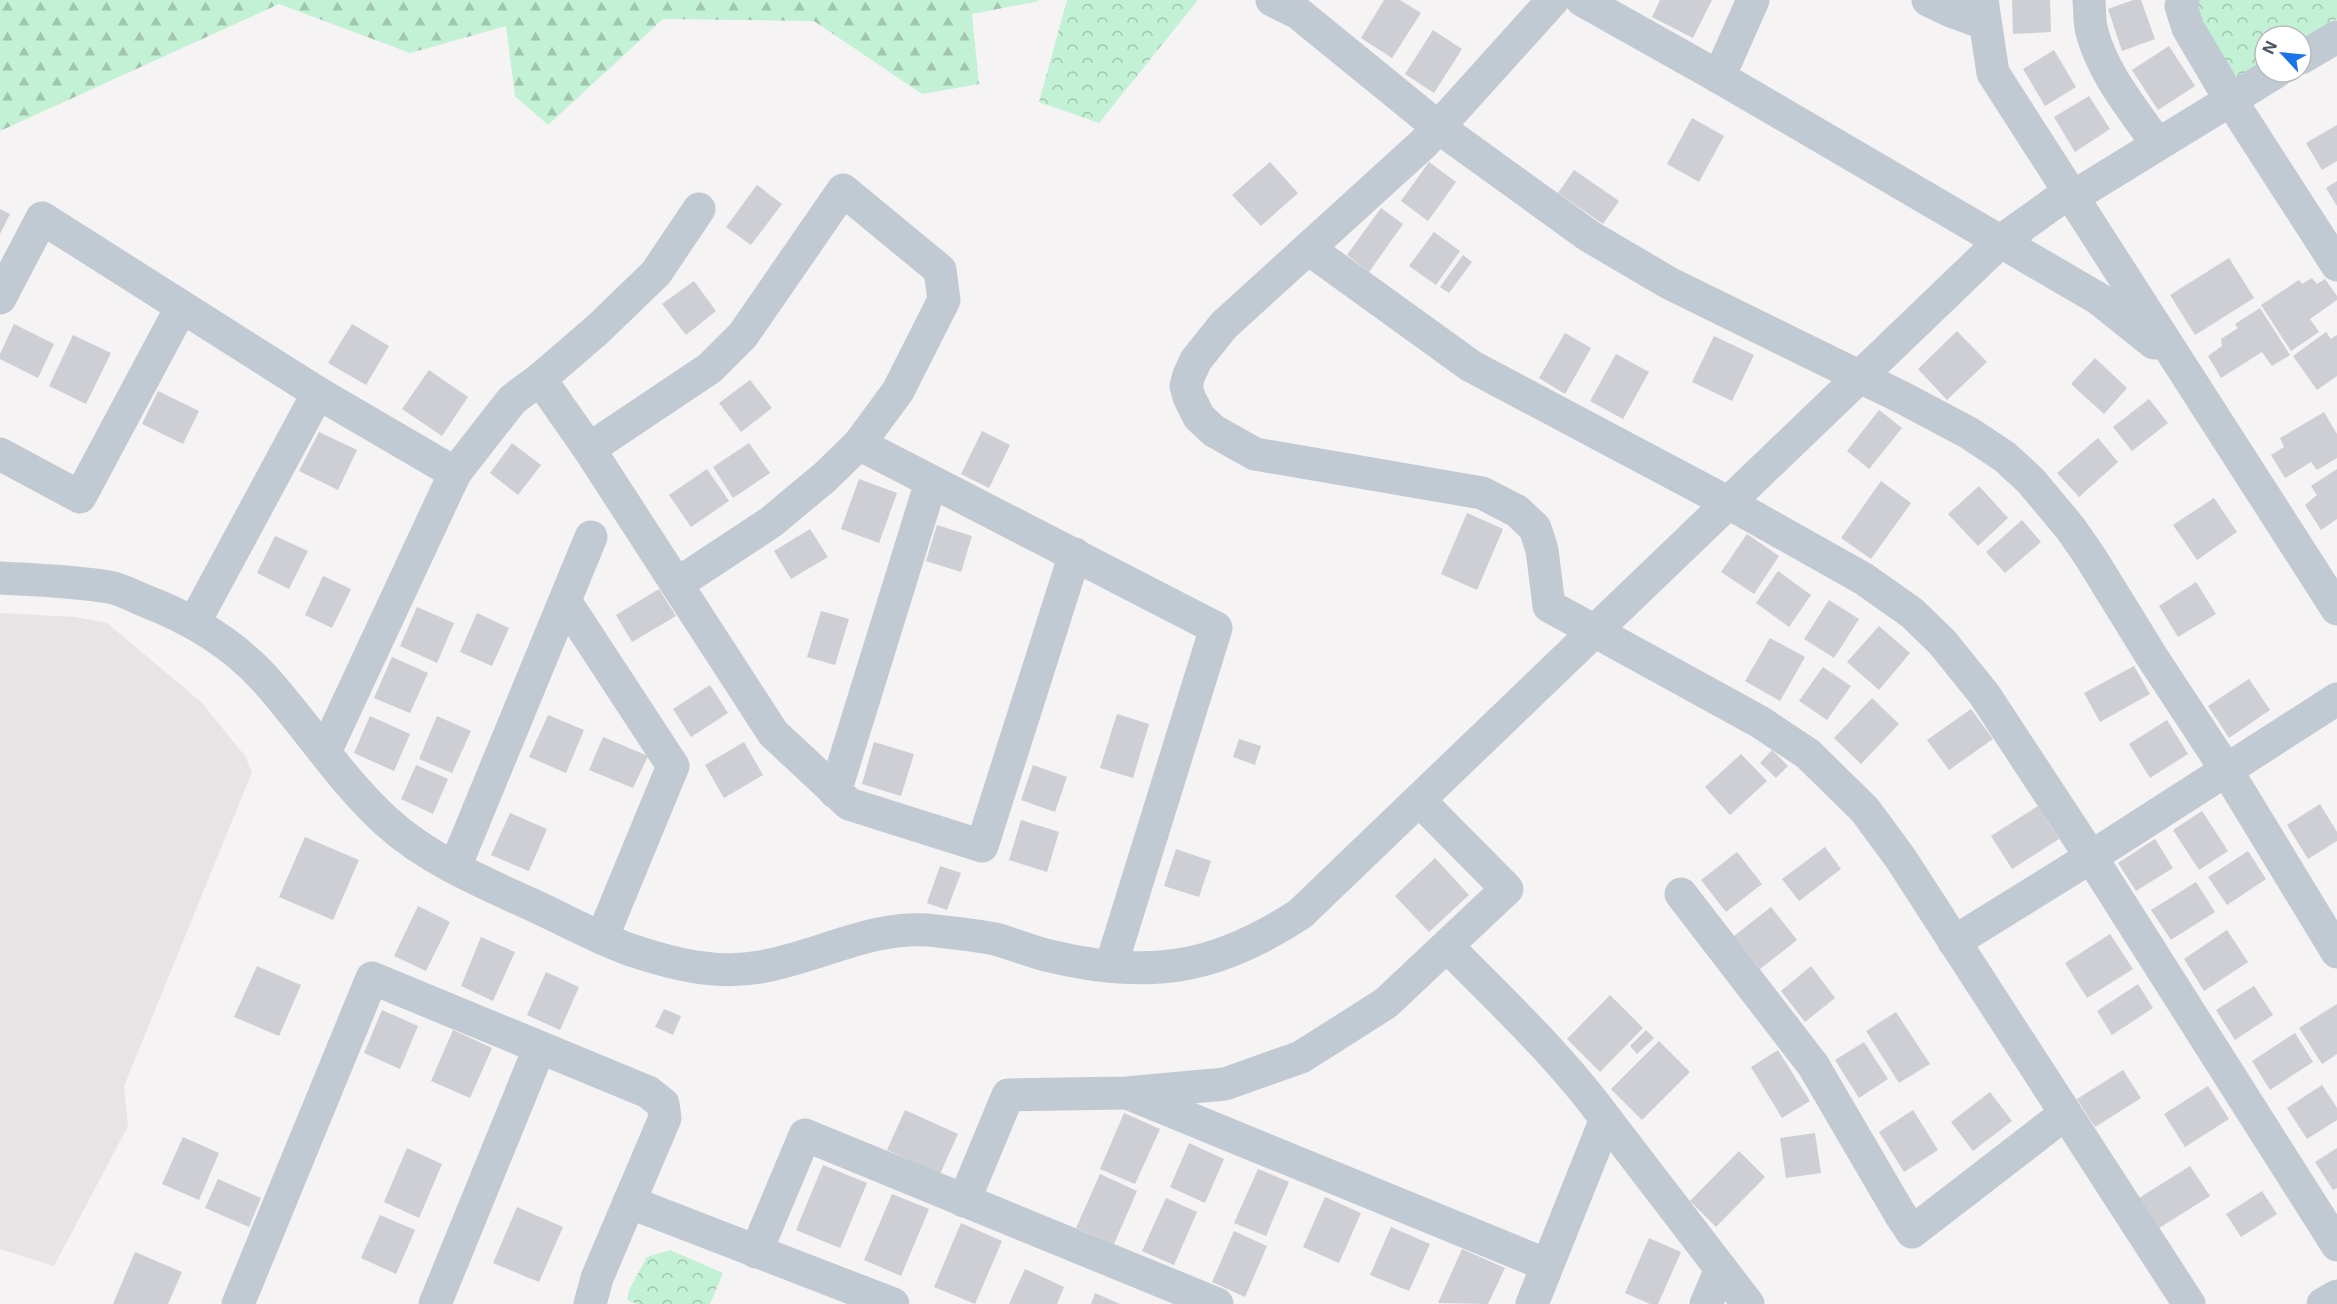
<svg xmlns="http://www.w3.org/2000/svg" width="2337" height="1304" font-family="Inter,sans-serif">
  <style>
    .education { fill: #e6e4e5 }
    .forest { fill: url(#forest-firs) }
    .park { fill: url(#park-crowns) }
    .building { fill: #cdcfd5 }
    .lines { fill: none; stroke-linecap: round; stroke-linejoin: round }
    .minor { stroke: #c1cad2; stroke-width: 33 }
  </style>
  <defs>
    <pattern id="forest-firs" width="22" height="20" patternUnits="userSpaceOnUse" patternTransform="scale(1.5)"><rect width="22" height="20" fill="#c3f1d5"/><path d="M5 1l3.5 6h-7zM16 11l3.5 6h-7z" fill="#a0c6b0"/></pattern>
    <pattern id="park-crowns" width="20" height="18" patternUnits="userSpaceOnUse" patternTransform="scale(1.5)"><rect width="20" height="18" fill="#c3f1d5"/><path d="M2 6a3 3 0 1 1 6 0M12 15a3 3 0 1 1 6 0" fill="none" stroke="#a0c6b0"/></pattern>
  </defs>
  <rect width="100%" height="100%" fill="#f5f3f3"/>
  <path class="education" d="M 0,613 L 75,617 L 107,623 L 201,702 L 245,756 L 252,772 L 124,1086 L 128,1126 L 54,1266 L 0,1249 Z"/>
  <path class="forest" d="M 0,0 L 1038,0 L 1039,1 L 972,14 L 979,84 L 922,94 L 814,21 L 663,19 L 548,125 L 515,96 L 506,26 L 410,53 L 279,4 L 0,131 Z"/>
  <g class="park">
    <path d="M 1067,0 L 1198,0 L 1099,123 L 1039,102 Z"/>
    <path d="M 2194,0 L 2337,0 L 2337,19 L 2301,41 L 2301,36 L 2265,36 L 2265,64 L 2241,78 L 2225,72 Z"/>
    <path d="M 670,1250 L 723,1273 L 710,1304 L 637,1304 L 627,1300 L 630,1288 L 647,1257 Z"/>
  </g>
  <g class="building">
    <path d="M 1384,0 L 1400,0 L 1421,13 L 1392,58 L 1361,38 Z"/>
    <path d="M 1660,0 L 1712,0 L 1693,38 L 1652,17 Z"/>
    <path d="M 2012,0 L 2050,0 L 2051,32 L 2013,34 Z"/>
    <path d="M 2133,0 L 2141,0 L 2155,39 L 2122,51 L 2108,9 Z"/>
    <path d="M 1433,30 L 1462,49 L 1434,93 L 1405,74 Z"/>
    <path d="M 2169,46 L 2195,86 L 2158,110 L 2132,70 Z"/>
    <path d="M 2054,50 L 2076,87 L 2045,106 L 2023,69 Z"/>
    <path d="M 2089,96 L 2110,129 L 2075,152 L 2054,117 Z"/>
    <path d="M 1692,118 L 1724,136 L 1699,182 L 1667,164 Z"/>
    <path d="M 2337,125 L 2337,161 L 2322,170 L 2306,143 Z"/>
    <path d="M 1270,162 L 1298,193 L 1261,226 L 1232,195 Z"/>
    <path d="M 1429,162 L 1456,182 L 1428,221 L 1401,201 Z"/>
    <path d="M 1574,170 L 1619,201 L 1603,224 L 1558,193 Z"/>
    <path d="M 2337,181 L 2337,206 L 2326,188 Z"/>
    <path d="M 757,185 L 782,204 L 751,245 L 726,227 Z"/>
    <path d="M 1381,208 L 1403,224 L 1369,272 L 1347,255 Z"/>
    <path d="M 0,209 L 10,214 L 0,234 Z"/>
    <path d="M 1434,232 L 1460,251 L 1436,285 L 1409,266 Z"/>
    <path d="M 1463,255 L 1472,262 L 1449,293 L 1440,287 Z"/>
    <path d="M 2229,258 L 2254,298 L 2195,335 L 2170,295 Z"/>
    <path d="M 2312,278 L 2317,284 L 2325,279 L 2337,296 L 2337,300 L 2310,319 L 2319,332 L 2291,351 L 2261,305 L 2299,280 L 2302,284 Z"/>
    <path d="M 694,281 L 716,311 L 686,335 L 662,304 Z"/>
    <path d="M 2260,308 L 2290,355 L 2272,366 L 2262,352 L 2221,378 L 2208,356 L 2222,346 L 2221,339 L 2238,328 L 2235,324 Z"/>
    <path d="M 14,324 L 54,344 L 38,378 L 0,359 L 0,354 Z"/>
    <path d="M 352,324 L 389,346 L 366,385 L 328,363 Z"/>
    <path d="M 1957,331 L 1987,362 L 1947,400 L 1918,369 Z"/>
    <path d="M 2326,332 L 2331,339 L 2337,335 L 2337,376 L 2317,390 L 2293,356 Z"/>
    <path d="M 1565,333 L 1591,348 L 1565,394 L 1539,378 Z"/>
    <path d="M 73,335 L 111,353 L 86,404 L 49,386 Z"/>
    <path d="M 1714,336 L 1754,355 L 1732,401 L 1692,382 Z"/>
    <path d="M 1616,354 L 1649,372 L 1623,419 L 1590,401 Z"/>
    <path d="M 2095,358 L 2127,388 L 2104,414 L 2071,384 Z"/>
    <path d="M 429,370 L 468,397 L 442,436 L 402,409 Z"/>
    <path d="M 750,380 L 772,408 L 741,432 L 719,403 Z"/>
    <path d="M 158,391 L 199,411 L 183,444 L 142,424 Z"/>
    <path d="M 2149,399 L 2168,423 L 2132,451 L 2113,427 Z"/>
    <path d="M 1879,410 L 1902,428 L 1869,469 L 1847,451 Z"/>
    <path d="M 2324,412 L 2337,434 L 2337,458 L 2317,470 L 2311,462 L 2285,478 L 2271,455 L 2284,447 L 2280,438 Z"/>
    <path d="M 982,431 L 1010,445 L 989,488 L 961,474 Z"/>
    <path d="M 319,432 L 357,450 L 338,490 L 299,471 Z"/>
    <path d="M 2098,438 L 2118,462 L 2079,497 L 2057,473 Z"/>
    <path d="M 512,443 L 541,465 L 518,495 L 490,473 Z"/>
    <path d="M 749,443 L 770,473 L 733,498 L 713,467 Z"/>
    <path d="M 707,469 L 729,501 L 691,527 L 669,495 Z"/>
    <path d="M 2337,469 L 2337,519 L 2321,530 L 2305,505 L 2317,495 L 2311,486 Z"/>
    <path d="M 859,479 L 897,493 L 879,543 L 841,529 Z"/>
    <path d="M 1881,481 L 1911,503 L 1871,559 L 1841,538 Z"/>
    <path d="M 1979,486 L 2008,518 L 1978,546 L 1948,514 Z"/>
    <path d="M 2214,498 L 2237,532 L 2197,560 L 2173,525 Z"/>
    <path d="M 1467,513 L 1503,529 L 1477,590 L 1441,574 Z"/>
    <path d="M 2022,520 L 2041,542 L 2005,573 L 1986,552 Z"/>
    <path d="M 937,525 L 972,536 L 961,572 L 926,561 Z"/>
    <path d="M 810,529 L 828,557 L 791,579 L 774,551 Z"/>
    <path d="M 1747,534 L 1779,556 L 1754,594 L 1721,572 Z"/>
    <path d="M 275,536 L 308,551 L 289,589 L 257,573 Z"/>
    <path d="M 1778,571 L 1811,595 L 1789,627 L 1756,603 Z"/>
    <path d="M 323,576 L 351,589 L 332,628 L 305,615 Z"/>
    <path d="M 2196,582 L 2216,614 L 2178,637 L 2159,606 Z"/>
    <path d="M 659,589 L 676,616 L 632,642 L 616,615 Z"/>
    <path d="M 1829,600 L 1859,619 L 1834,658 L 1804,639 Z"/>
    <path d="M 417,607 L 454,623 L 437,663 L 400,646 Z"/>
    <path d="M 821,611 L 849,619 L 835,665 L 807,657 Z"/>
    <path d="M 477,613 L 509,628 L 492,666 L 460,652 Z"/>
    <path d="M 1879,626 L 1910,653 L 1879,690 L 1847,662 Z"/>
    <path d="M 1770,638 L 1805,657 L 1780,701 L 1745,681 Z"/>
    <path d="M 392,657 L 428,673 L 410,713 L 374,698 Z"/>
    <path d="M 2134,666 L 2150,694 L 2100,722 L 2084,693 Z"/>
    <path d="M 1823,667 L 1851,686 L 1827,720 L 1799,701 Z"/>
    <path d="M 2249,679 L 2270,710 L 2229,738 L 2208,706 Z"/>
    <path d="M 710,685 L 728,713 L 691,737 L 673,709 Z"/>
    <path d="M 1872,698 L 1899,724 L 1861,764 L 1834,738 Z"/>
    <path d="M 1971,709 L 1993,739 L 1949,770 L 1927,740 Z"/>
    <path d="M 1117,714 L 1149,724 L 1133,778 L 1100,768 Z"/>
    <path d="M 548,715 L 584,730 L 566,773 L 529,757 Z"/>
    <path d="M 370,716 L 410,734 L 394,771 L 354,753 Z"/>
    <path d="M 437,716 L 471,731 L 452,773 L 419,759 Z"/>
    <path d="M 2167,720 L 2188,754 L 2150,778 L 2129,744 Z"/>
    <path d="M 603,737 L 648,756 L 633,788 L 589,770 Z"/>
    <path d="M 1239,739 L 1261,746 L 1255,765 L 1233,757 Z"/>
    <path d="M 744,742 L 763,775 L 724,798 L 705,765 Z"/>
    <path d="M 874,742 L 914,754 L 901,796 L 862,784 Z"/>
    <path d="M 1772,750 L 1788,766 L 1776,778 L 1760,763 Z"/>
    <path d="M 1741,754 L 1767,781 L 1730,815 L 1705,787 Z"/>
    <path d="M 416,765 L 448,779 L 433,814 L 401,799 Z"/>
    <path d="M 1033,765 L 1067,777 L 1055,812 L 1021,800 Z"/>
    <path d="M 2320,804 L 2337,832 L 2337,841 L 2308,859 L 2287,825 Z"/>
    <path d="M 2038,806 L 2059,839 L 2012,869 L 1991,836 Z"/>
    <path d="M 2202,811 L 2228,851 L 2199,870 L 2173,830 Z"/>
    <path d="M 510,813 L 547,829 L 529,871 L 491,855 Z"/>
    <path d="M 1021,820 L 1059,832 L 1047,872 L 1009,860 Z"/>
    <path d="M 305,837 L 359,860 L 333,920 L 279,897 Z"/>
    <path d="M 2155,839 L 2173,868 L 2136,891 L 2118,863 Z"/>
    <path d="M 1825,847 L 1841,869 L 1799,901 L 1782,879 Z"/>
    <path d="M 1176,849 L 1211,861 L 1199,897 L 1164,886 Z"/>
    <path d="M 2248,851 L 2266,879 L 2227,905 L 2208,877 Z"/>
    <path d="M 1737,852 L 1762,884 L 1726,912 L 1701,880 Z"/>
    <path d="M 1435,858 L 1469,895 L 1429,932 L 1395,896 Z"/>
    <path d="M 940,866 L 961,873 L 947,910 L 927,903 Z"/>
    <path d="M 2196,882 L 2215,912 L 2171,940 L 2151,910 Z"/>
    <path d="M 418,906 L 450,922 L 426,971 L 394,956 Z"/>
    <path d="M 1771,907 L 1797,940 L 1760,969 L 1734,936 Z"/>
    <path d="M 2227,930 L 2248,962 L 2204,991 L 2184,959 Z"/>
    <path d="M 2110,934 L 2133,969 L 2087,998 L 2065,963 Z"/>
    <path d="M 481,937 L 515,952 L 493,1001 L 461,986 Z"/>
    <path d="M 257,966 L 301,985 L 279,1036 L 234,1017 Z"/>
    <path d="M 1811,966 L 1835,998 L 1805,1022 L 1781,991 Z"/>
    <path d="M 546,972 L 579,987 L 560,1030 L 527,1015 Z"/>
    <path d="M 2138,984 L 2153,1008 L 2112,1035 L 2097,1011 Z"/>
    <path d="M 2254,986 L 2273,1015 L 2235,1040 L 2216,1010 Z"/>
    <path d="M 1610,995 L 1643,1028 L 1600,1072 L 1567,1039 Z"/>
    <path d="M 2337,1004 L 2337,1054 L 2322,1064 L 2299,1028 Z"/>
    <path d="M 664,1009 L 681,1016 L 673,1035 L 655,1027 Z"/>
    <path d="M 382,1010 L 418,1026 L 400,1069 L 364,1053 Z"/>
    <path d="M 1896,1012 L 1930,1064 L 1899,1083 L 1866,1031 Z"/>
    <path d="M 453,1030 L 492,1048 L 470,1098 L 431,1081 Z"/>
    <path d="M 1646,1030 L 1654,1038 L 1637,1054 L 1630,1046 Z"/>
    <path d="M 2295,1033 L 2313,1062 L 2270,1090 L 2252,1061 Z"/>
    <path d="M 1659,1041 L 1690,1072 L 1642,1120 L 1611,1089 Z"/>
    <path d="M 1864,1042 L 1888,1079 L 1859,1098 L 1835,1060 Z"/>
    <path d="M 1778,1050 L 1810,1101 L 1782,1118 L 1751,1067 Z"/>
    <path d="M 2123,1070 L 2141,1098 L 2095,1127 L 2077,1099 Z"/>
    <path d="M 2322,1085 L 2337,1108 L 2337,1120 L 2307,1139 L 2287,1108 Z"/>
    <path d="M 2208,1086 L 2229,1119 L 2185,1147 L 2164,1114 Z"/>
    <path d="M 1990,1092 L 2012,1121 L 1973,1151 L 1951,1122 Z"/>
    <path d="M 905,1110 L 958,1134 L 940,1174 L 887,1150 Z"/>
    <path d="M 1913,1110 L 1938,1150 L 1904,1172 L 1879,1132 Z"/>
    <path d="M 1124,1113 L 1160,1129 L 1135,1184 L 1100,1169 Z"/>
    <path d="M 1815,1133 L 1821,1173 L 1786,1178 L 1780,1138 Z"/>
    <path d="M 183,1137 L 219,1153 L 199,1200 L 162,1184 Z"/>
    <path d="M 1189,1143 L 1224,1159 L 1205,1203 L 1170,1187 Z"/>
    <path d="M 407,1148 L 442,1164 L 419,1218 L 384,1202 Z"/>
    <path d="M 2337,1148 L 2337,1188 L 2333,1190 L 2315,1162 Z"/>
    <path d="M 1739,1151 L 1765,1177 L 1716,1227 L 1690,1201 Z"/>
    <path d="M 823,1165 L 867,1183 L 840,1248 L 796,1230 Z"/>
    <path d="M 2190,1166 L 2210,1196 L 2159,1228 L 2139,1198 Z"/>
    <path d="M 1258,1169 L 1289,1182 L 1266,1236 L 1234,1223 Z"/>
    <path d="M 1100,1174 L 1137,1191 L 1114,1244 L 1076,1228 Z"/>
    <path d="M 218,1179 L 261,1198 L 249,1227 L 205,1208 Z"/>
    <path d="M 2262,1191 L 2277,1214 L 2241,1237 L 2226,1214 Z"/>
    <path d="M 892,1194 L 929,1209 L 901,1276 L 864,1260 Z"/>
    <path d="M 1325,1197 L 1361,1213 L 1339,1263 L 1303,1247 Z"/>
    <path d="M 1166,1198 L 1197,1212 L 1174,1265 L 1142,1251 Z"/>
    <path d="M 517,1207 L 563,1227 L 539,1282 L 493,1263 Z"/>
    <path d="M 380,1215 L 415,1230 L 396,1274 L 361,1258 Z"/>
    <path d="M 961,1223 L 1002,1241 L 975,1304 L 934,1287 Z"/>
    <path d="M 1391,1227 L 1430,1244 L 1409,1291 L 1370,1275 Z"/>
    <path d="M 1234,1231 L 1267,1246 L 1245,1297 L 1212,1282 Z"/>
    <path d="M 1649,1238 L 1681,1252 L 1658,1304 L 1650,1304 L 1625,1293 Z"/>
    <path d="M 1462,1249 L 1505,1268 L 1488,1304 L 1438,1303 Z"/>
    <path d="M 135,1252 L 182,1272 L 168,1304 L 113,1304 Z"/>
    <path d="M 1025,1269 L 1064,1287 L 1057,1304 L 1009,1304 Z"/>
    <path d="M 1095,1293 L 1120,1304 L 1091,1304 Z"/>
  </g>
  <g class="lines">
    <g class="minor">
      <path d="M 1272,0 L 1298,13 L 1438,127 L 1589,236 L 1669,283 L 1905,399 L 1969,433 L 2005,457 L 2031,481 L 2071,529 L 2091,558 L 2152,657 L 2227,771 L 2337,952"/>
      <path d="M 1553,0 L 1424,143 L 1224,325 L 1196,360 L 1189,375 L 1186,386 L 1189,397 L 1199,417 L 1214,431 L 1255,454 L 1482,493 L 1517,511 L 1535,528 L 1542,550 L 1549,606 L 1760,722 L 1808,754 L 1865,810 L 1901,859 L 2189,1304"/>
      <path d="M 1582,0 L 1719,77 L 2099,299 L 2154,343"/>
      <path d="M 1928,0 L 1951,11 L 1984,23"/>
      <path d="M 1982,0 L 1993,73 L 2337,609"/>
      <path d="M 2089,0 C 2090,10 2089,22 2092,32 C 2103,74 2133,109 2157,144"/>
      <path d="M 2183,0 L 2181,6 L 2188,28 L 2230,99 L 2337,265"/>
      <path d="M 2301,58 L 2337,37"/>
      <path d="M 1719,77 L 1753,0"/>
      <path d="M 2071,198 L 2276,72"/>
      <path d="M 1309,249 L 1471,366 L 1729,503 L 1864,579 L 1912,613 L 1942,642 L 1984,694 L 2091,857 L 2337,1245"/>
      <path d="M 0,298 L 42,218 L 318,393 L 455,473"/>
      <path d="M 540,379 L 589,449 L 773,733 L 849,804 L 982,846 L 1075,554"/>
      <path d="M 859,444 L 1216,628 L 1111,966"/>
      <path d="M 589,449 L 710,368 L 743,335 L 843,190 L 940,270 L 944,300 L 898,391 L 859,444 L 825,477 L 771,522 L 677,584"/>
      <path d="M 0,454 L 80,497 L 181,308"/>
      <path d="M 0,578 C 36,580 73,581 109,587 C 120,589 132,595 143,600 C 188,617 231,642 264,678 C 306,725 341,780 387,822 C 430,861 487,884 539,908 C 569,922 600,939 631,950 C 672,964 717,975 760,967 C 820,957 874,923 937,931 C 956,933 976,935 995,939 C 1014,944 1032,952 1050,956 C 1149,980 1216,969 1300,914 L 2001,241 L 2068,193"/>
      <path d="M 565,601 L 673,766 L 602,938"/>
      <path d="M 194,623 L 318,393"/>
      <path d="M 325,752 L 455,473 L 512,400 L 540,379 L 597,330 L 656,273 L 699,209"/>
      <path d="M 835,792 L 931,482"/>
      <path d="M 455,867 L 591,537"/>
      <path d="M 1681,894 L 1813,1065 L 1900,1214 L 1912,1232 L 2065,1114"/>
      <path d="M 1954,942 L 2091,857 L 2337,699"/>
      <path d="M 1447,946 C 1502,1002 1560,1056 1606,1119"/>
      <path d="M 1132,1095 L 1547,1265"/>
      <path d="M 964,1201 L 1008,1095 L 1126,1093 L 1225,1084 L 1301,1057 L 1386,1003 L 1507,889 L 1419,800"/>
      <path d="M 629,1202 L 893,1304"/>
      <path d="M 756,1252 L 805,1135 L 1217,1304"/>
      <path d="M 238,1304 L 372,978 L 648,1092 L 663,1104 L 665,1118 L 597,1278 L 590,1304"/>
      <path d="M 435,1304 L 539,1049"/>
      <path d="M 1532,1304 L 1606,1119 L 1748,1304"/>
      <path d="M 1706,1304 L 1721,1269"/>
      <path d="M 2323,1304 L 2337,1296"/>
    </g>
  </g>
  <g transform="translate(2283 54) rotate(296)"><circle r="28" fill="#ffffff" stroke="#b7bbc0" stroke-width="1.5"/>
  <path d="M0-4.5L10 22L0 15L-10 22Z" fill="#1a73e8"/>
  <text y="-9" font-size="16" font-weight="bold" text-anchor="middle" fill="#4a5661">N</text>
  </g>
</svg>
